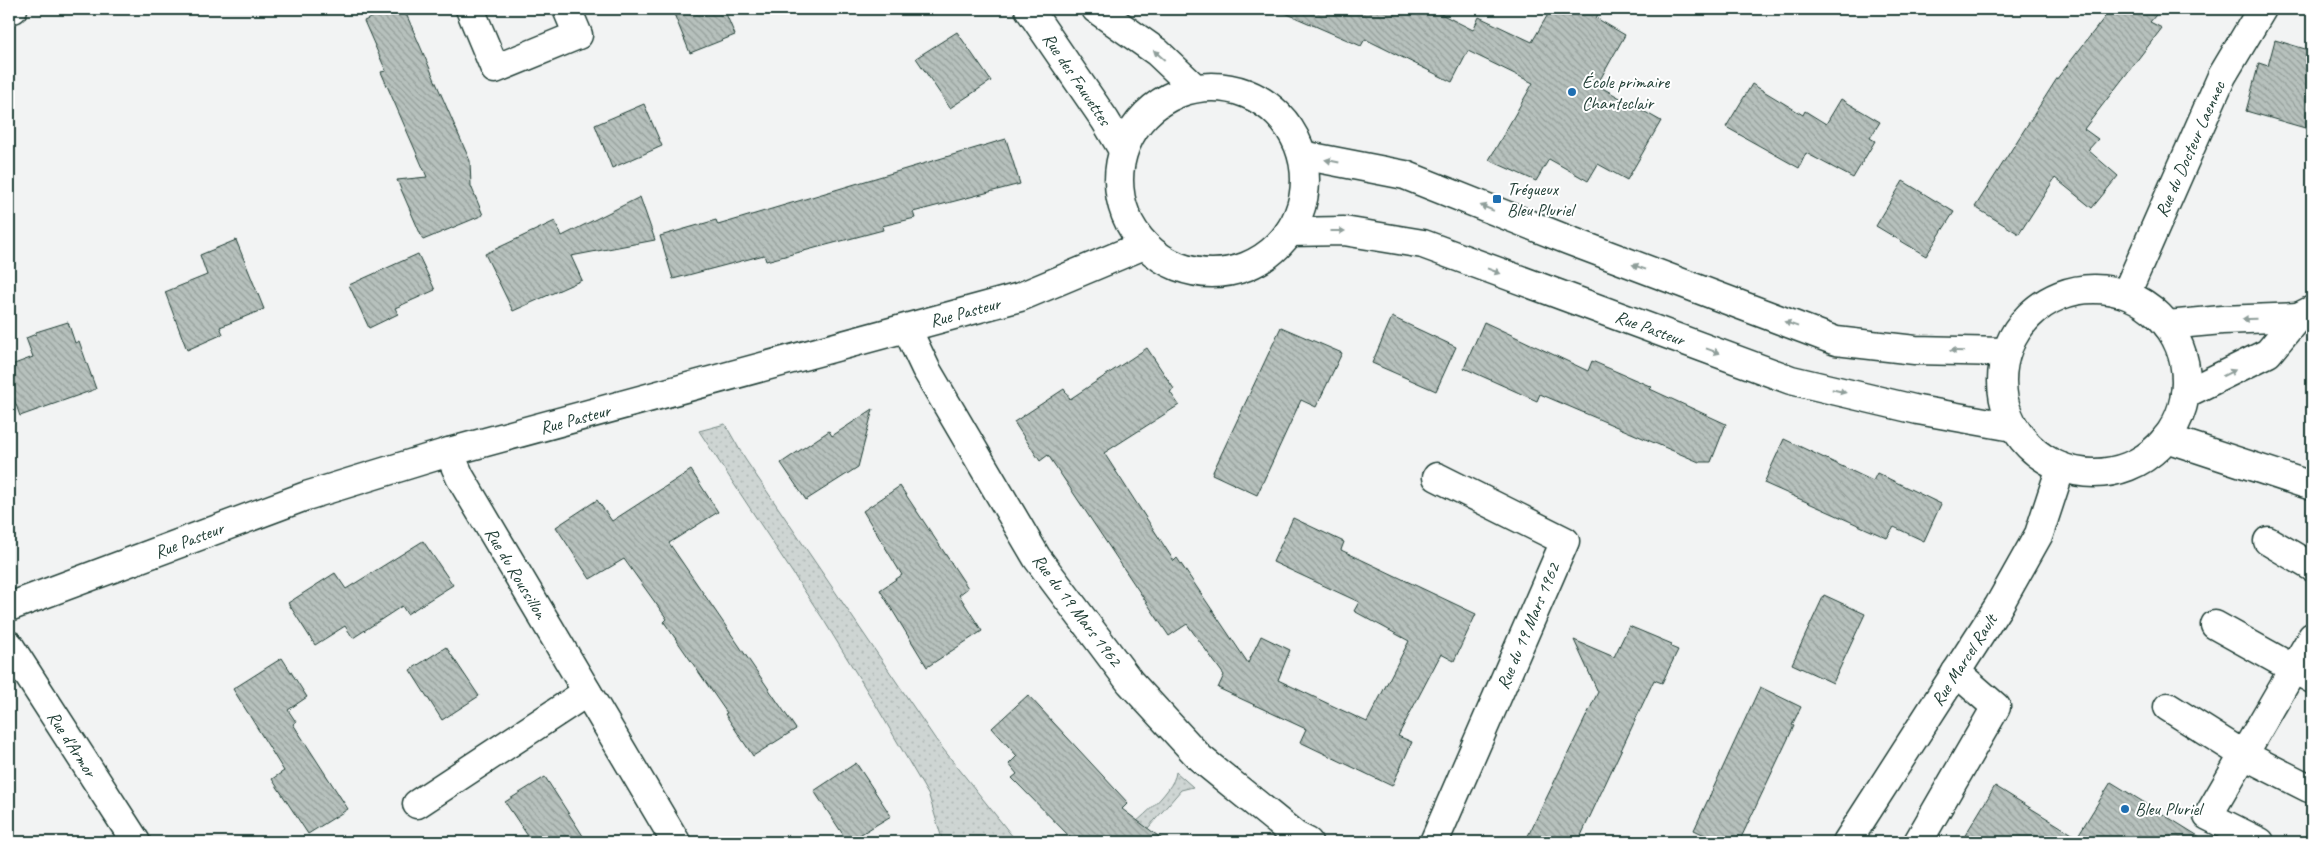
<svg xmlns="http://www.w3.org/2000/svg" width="2321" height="851" font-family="Caveat,sans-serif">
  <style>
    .park { fill: url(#park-dots); stroke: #768984 }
    .building { fill: url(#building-back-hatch); stroke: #1f3d34 }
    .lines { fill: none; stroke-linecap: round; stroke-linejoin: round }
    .minor-casing { stroke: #1f3d34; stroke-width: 31 }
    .major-casing { stroke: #1f3d34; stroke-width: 31 }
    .minor { stroke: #fff; stroke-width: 28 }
    .major { stroke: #fff; stroke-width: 28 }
    .oneway { fill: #8f9e9a }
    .poi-dot { fill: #1f6fb2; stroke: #fff; stroke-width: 2 }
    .labels { text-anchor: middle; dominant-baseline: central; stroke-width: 4; stroke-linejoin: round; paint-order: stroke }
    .street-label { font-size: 18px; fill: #1f3d34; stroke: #fff }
    .poi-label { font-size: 18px; fill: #1f3d34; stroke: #fff; text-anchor: start }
  </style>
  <defs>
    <pattern id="park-dots" width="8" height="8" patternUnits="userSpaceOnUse" patternTransform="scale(1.25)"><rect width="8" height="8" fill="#ced5d3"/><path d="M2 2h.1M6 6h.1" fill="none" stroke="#b0b8b6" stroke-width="1.8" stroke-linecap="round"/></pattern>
    <pattern id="building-back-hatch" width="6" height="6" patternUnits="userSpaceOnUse" patternTransform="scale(1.25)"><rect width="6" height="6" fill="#b7c1bd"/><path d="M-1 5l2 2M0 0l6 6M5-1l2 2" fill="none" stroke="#949e9a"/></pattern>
  </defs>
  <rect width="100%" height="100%" fill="#f2f3f3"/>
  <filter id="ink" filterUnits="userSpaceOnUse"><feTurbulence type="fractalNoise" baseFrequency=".02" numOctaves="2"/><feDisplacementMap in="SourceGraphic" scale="10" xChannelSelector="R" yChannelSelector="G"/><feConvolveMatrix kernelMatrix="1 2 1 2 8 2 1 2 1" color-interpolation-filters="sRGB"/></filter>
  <g filter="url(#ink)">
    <g class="park">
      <path d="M 725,424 L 745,459 L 936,740 L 1017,842 L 943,842 L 929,796 L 877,707 L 823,619 L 699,431 Z"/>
      <path d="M 1176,772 L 1193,787 L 1181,790 L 1136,842 L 1113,842 C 1129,827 1174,794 1176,772 Z"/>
    </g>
    <g class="building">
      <path d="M 390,9 L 404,9 L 470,161 L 471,186 L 483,215 L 423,240 L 397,180 L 427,177 L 381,72 L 386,71 L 364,21 Z"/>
      <path d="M 672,9 L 724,9 L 735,35 L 690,53 Z"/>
      <path d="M 1276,9 L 1431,9 L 1473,30 L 1479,17 L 1532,42 L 1551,9 L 1601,9 L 1596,18 L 1625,35 L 1597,85 L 1661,121 L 1627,180 L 1598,164 L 1588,181 L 1549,159 L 1536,181 L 1489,160 L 1533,83 L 1468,51 L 1452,82 L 1365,39 L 1361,46 Z"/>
      <path d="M 2111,9 L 2161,9 L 2150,22 L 2162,28 L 2084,129 L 2098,139 L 2088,150 L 2118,176 L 2092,208 L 2055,178 L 2019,234 L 1975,207 L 2056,80 Z"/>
      <path d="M 957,32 L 991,81 L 950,108 L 916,58 Z"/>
      <path d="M 2275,40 L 2312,51 L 2312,130 L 2246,111 L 2259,63 L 2268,66 Z"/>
      <path d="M 1752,84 L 1803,115 L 1805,111 L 1826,124 L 1841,99 L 1880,122 L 1870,138 L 1875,141 L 1853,178 L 1806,153 L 1799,168 L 1726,127 Z"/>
      <path d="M 644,104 L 662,146 L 612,168 L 595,125 Z"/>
      <path d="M 1006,139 L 1020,184 L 913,212 L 915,218 L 882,226 L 883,230 L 766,261 L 764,255 L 673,279 L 660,236 L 716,220 L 718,225 Z"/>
      <path d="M 1903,181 L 1954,212 L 1926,256 L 1876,226 Z"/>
      <path d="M 640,197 L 655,240 L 571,256 L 582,280 L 513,311 L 485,254 L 555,221 L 562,236 Z"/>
      <path d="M 236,240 L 264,309 L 220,327 L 223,334 L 187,350 L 165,292 L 207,275 L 200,255 Z"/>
      <path d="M 418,254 L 435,290 L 395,308 L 398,314 L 369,328 L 349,285 Z"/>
      <path d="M 1392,317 L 1456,347 L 1436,391 L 1372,363 Z"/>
      <path d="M 68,322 L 75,343 L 79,341 L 96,389 L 20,416 L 9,385 L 9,366 L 33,357 L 26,338 L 36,334 L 36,332 Z"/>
      <path d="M 1484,322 L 1588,371 L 1592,361 L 1652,387 L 1650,389 L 1726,424 L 1711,462 L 1699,462 L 1540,394 L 1537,401 L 1464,368 Z"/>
      <path d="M 1281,327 L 1342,353 L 1316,407 L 1301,400 L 1257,495 L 1212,474 Z"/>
      <path d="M 1147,348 L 1174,389 L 1170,392 L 1179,405 L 1104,453 L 1174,561 L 1177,558 L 1248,663 L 1261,636 L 1290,650 L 1278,680 L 1367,722 L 1409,641 L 1354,611 L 1359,602 L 1273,562 L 1293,518 L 1344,542 L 1341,550 L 1476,614 L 1454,661 L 1441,654 L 1398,736 L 1412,742 L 1392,786 L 1300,742 L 1306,729 L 1218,688 L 1224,675 L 1187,624 L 1169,636 L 1048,455 L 1040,461 L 1014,422 L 1064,389 L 1070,399 Z"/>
      <path d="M 873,409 L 858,467 L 806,500 L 781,463 L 829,431 L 832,436 Z"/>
      <path d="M 1784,439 L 1873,481 L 1877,473 L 1941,504 L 1924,541 L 1894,527 L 1887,538 L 1764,483 Z"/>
      <path d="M 691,470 L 718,512 L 669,543 L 796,729 L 753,756 L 725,714 L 727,713 L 664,622 L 667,619 L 624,559 L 590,579 L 556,527 L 597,500 L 612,521 Z"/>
      <path d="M 900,486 L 968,588 L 959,595 L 982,631 L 927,667 L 880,590 L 902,575 L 863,511 Z"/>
      <path d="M 423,541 L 453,585 L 407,614 L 402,606 L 353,638 L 345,626 L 315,645 L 288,603 L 335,573 L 346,589 Z"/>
      <path d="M 1824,595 L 1865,614 L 1833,683 L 1792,664 Z"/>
      <path d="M 1629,626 L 1672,644 L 1671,647 L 1678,650 L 1662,683 L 1654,680 L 1578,842 L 1525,842 L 1598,692 L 1574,640 L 1614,657 Z"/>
      <path d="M 446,647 L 479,696 L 442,720 L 410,670 Z"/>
      <path d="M 282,658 L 307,697 L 288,710 L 296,722 L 293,724 L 348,809 L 308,834 L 272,779 L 284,771 L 233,689 Z"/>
      <path d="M 1760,687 L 1801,707 L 1792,725 L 1794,726 L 1739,842 L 1719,842 L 1694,830 Z"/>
      <path d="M 1028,695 L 1128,803 L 1122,809 L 1166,842 L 1075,842 L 1012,778 L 1017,774 L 1009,764 L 1017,756 L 992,728 Z"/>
      <path d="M 856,763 L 891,816 L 848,842 L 814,791 Z"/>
      <path d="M 545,777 L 587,842 L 532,842 L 505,802 Z"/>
      <path d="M 2111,782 L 2208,842 L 1961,842 L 1995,786 L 2077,837 Z"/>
    </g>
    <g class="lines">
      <g class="minor-casing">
        <g id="minor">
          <path d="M 470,9 L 495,69 L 578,35 L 567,9"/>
          <path d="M 1029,9 L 1105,120 L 1123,150"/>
          <path d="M 1096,9 L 1157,52 L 1195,88"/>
          <path d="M 9,10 L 13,9"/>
          <circle cx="1212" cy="180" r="93"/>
          <path d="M 1302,155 L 1405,175 L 1568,240 L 1836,341 L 1915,350 L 2005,352"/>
          <path d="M 1289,232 L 1344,231 L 1423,244 L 1791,380 L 1918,410 L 2013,427"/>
          <circle cx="2094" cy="381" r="92"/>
          <path d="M 2126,294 L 2222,76 L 2262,9"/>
          <path d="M 2167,325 L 2222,320 L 2298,317"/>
          <path d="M 907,329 L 926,369 L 1037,558 L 1130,682 L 1200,758 L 1296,836 L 1308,842"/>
          <path d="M 2185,394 L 2268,353 L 2298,317 L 2312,310"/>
          <path d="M 2166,438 L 2312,486"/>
          <path d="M 449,452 L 460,477 L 676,842"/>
          <path d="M 2268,541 L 2312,567"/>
          <path d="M 9,607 L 306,496 L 449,452 L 1020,297 L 1144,245"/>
          <path d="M 2215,625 L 2312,679"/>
          <path d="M 2168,707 L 2244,755 L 2309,788"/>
          <path d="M 417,804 L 587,692"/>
          <path d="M 1434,842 L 1565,541 L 1437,477"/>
          <path d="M 1847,842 L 1998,607 L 2039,534 L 2061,467"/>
          <path d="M 1918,842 L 1996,707 L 1956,672"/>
          <path d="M 2260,842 L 2208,816 L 2312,637"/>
        </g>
      </g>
      <g class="major-casing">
        <path id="major" d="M 9,645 L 136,842"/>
      </g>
      <use href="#minor" class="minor"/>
      <use href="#major" class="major"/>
    </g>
    <defs><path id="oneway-solid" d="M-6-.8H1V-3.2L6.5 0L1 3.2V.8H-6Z" transform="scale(1.25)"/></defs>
    <g class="oneway">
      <use href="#oneway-solid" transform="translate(1159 55) rotate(-139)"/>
      <use href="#oneway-solid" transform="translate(1332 161) rotate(-169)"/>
      <use href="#oneway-solid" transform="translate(1487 208) rotate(-158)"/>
      <use href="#oneway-solid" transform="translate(1338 231)"/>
      <use href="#oneway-solid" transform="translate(1639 267) rotate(-160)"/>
      <use href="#oneway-solid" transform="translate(1494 271) rotate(21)"/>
      <use href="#oneway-solid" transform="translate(2249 319) rotate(178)"/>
      <use href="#oneway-solid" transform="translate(1791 324) rotate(-160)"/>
      <use href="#oneway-solid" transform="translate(1713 351) rotate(20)"/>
      <use href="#oneway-solid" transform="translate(1957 351) rotate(-179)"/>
      <use href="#oneway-solid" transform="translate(2229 373) rotate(-26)"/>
      <use href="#oneway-solid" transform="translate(1839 391) rotate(14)"/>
    </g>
  </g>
  <g class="poi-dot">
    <circle cx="1572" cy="92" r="5"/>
    <rect x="1492" y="194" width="10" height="10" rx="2.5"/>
    <circle cx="2125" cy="809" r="5"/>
  </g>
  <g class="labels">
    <g class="street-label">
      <text transform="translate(1077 79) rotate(56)">Rue des Fauvettes</text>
      <text transform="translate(2190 149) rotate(-66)">Rue du Docteur Laennec</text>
      <text transform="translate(965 312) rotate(-15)">Rue Pasteur</text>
      <text transform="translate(1650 328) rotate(20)">Rue Pasteur</text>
      <text transform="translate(575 419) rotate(-15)">Rue Pasteur</text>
      <text transform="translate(189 540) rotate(-21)">Rue Pasteur</text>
      <text transform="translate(516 573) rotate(59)">Rue du Roussillon</text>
      <text transform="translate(1077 610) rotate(53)">Rue du 19 Mars 1962</text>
      <text transform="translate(1528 626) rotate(-67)">Rue du 19 Mars 1962</text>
      <text transform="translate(1964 660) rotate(-57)">Rue Marcel Rault</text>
      <text transform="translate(72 744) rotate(57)">Rue d'Armor</text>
    </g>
    <g class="poi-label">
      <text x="1582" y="82">École primaire<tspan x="1582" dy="21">Chanteclair</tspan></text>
      <text x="1507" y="189">Trégueux<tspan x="1507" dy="21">Bleu Pluriel</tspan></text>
      <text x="2135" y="809">Bleu Pluriel</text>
    </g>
  </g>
  <rect width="2321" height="851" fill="none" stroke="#fff" stroke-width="30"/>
  <rect x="15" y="15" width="2291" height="821" fill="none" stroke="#1f3d34" stroke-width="2" filter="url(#ink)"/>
</svg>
